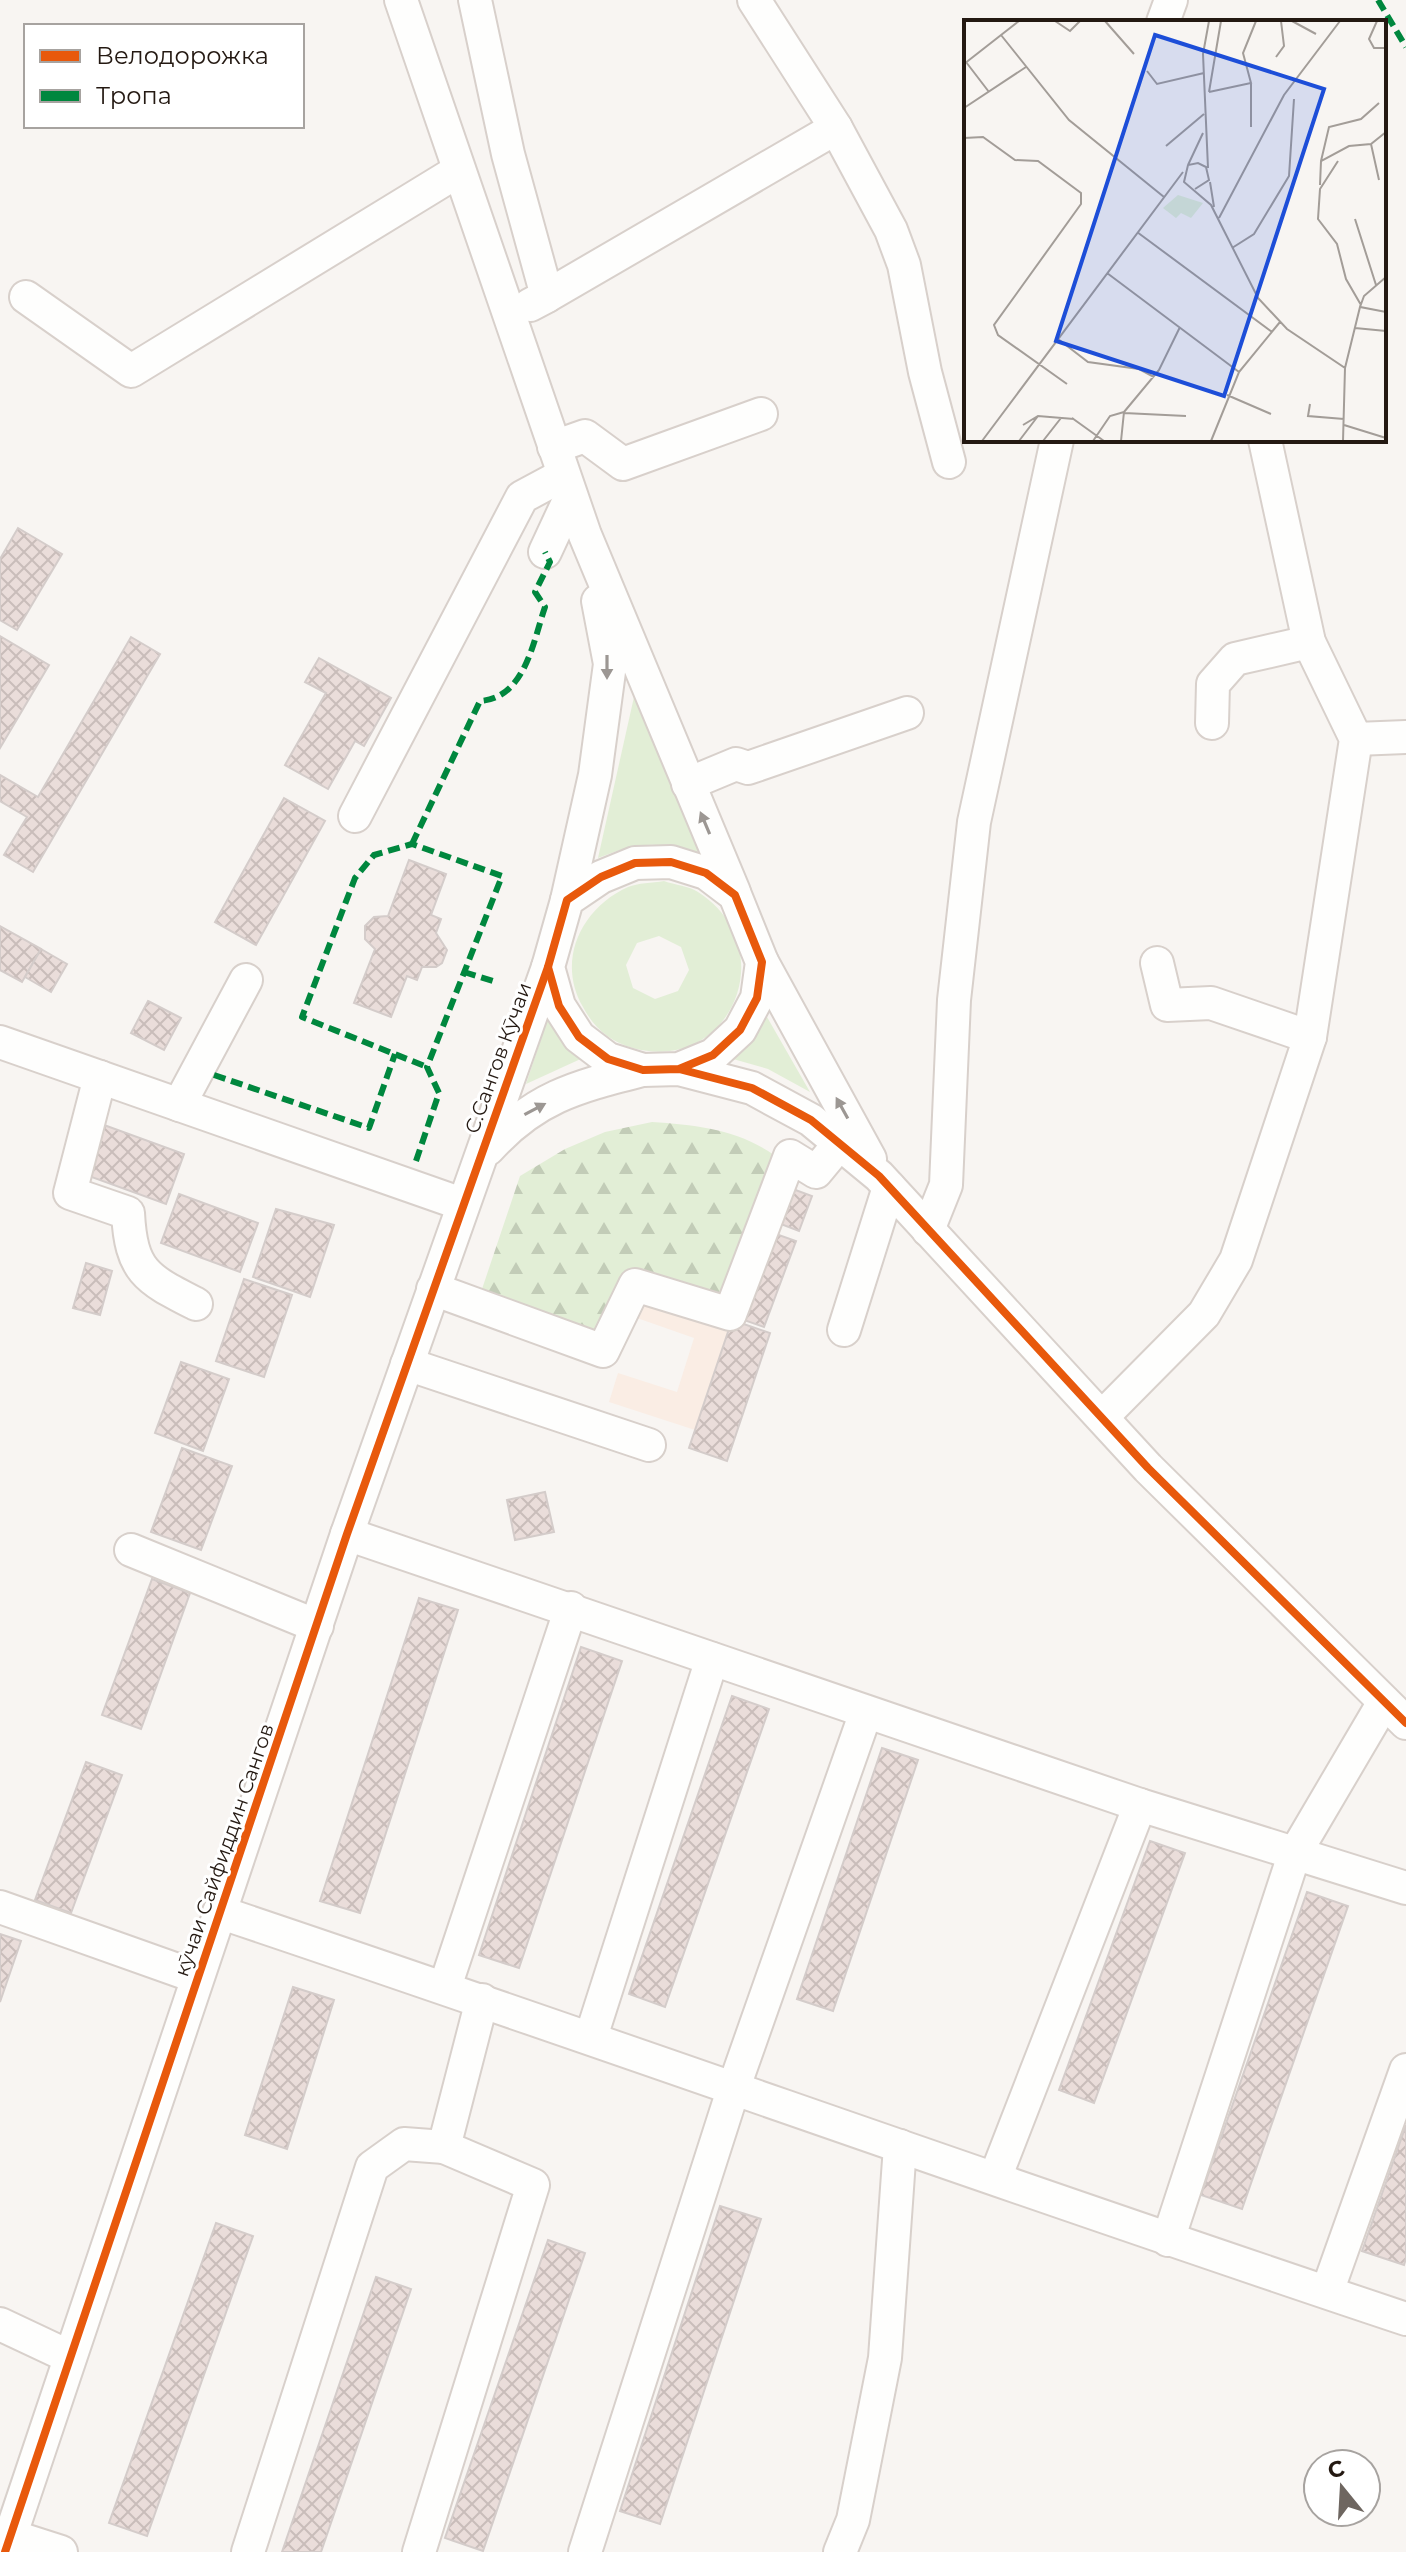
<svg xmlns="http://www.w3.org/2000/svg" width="1406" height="2552" font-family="Montserrat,sans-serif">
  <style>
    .medical { fill: #faede4 }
    .grass { fill: #e2eed6; fill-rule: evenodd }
    .forest { fill: url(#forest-firs) }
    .building { fill: url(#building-cross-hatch); stroke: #d4ccca; stroke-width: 2 }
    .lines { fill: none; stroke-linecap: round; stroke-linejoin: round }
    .minor-casing { stroke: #d8d0cb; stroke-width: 36 }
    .minor { stroke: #fefefd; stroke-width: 32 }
    .quiet { stroke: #00873e; stroke-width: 6; stroke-dasharray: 12 6; stroke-linecap: butt }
    .cycleway-casing { stroke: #fff; stroke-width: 13 }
    .cycleway { stroke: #e8590c; stroke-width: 8 }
    .oneway { fill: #9c9793 }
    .labels { text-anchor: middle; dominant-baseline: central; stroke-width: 6; stroke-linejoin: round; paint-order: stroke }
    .street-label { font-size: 20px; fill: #241912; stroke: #fff }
    .inset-road { fill: none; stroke: #a39d98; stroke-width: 2 }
    .view { fill: #1d4ed8; fill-opacity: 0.15; stroke: #1d4ed8; stroke-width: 4 }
    .inset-edge { fill: none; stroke: #241912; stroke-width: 4 }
  </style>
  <defs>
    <pattern id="forest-firs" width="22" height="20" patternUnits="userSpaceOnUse" patternTransform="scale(2)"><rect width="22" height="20" fill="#e2eed6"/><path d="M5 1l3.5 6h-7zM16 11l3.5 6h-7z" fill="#c2ccb7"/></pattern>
    <pattern id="building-cross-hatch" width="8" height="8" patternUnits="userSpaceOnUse" patternTransform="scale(2)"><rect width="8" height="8" fill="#eaddda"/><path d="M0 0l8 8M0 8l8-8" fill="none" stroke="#c9bdba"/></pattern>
  </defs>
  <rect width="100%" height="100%" fill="#f8f5f2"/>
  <path class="medical" d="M 645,1292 L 732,1320 L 695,1430 L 609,1402 L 618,1373 L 677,1392 L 694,1338 L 637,1318 Z"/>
  <g class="grass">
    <path d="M 636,688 L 700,854 C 658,841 640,841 598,858 Z"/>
    <path d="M 664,881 C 675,885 689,886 698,892 C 784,947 731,1075 633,1048 C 610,1042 594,1028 583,1007 C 556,961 581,908 628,887 C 638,883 652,883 664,881 ZM 659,936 L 681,947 L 689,970 L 678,991 L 655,999 L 633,988 L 626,965 L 637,943 Z"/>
    <path d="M 763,1010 L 810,1092 L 768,1069 L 726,1057 Z"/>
    <path d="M 549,1015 L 585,1057 L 526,1084 Z"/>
  </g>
  <path class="forest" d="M 652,1122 C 696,1125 737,1129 774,1155 L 722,1295 L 631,1279 L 604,1333 L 482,1289 L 520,1176 L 565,1149 L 605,1132 Z"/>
  <g class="building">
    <path d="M 18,528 L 62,554 L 17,630 L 0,620 L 0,559 Z"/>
    <path d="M 0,636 L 49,665 L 0,748 Z"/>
    <path d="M 131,637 L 160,654 L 33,872 L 4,855 L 27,817 L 0,801 L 0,775 L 38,797 Z"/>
    <path d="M 319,658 L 391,698 L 364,746 L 355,741 L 328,789 L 285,765 L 326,693 L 305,682 Z"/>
    <path d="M 284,798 L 325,821 L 256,945 L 215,922 Z"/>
    <path d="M 409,860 L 446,874 L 431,915 L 441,919 L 436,933 L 447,950 L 442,963 L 436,967 L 422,967 L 417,980 L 407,976 L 391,1017 L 354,1003 L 375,949 L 365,939 L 365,926 L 374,917 L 388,916 Z"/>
    <path d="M 0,926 L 41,949 L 22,982 L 0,970 Z"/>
    <path d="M 41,949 L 67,964 L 51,992 L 25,977 Z"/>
    <path d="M 148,1001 L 181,1018 L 164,1050 L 131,1033 Z"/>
    <path d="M 104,1125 L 184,1154 L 166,1204 L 86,1175 Z"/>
    <path d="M 790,1188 L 812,1196 L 799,1231 L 778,1223 Z"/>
    <path d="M 179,1194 L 258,1223 L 240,1272 L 161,1243 Z"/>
    <path d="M 276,1209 L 334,1225 L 310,1297 L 253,1277 Z"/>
    <path d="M 773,1233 L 796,1241 L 764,1327 L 741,1319 Z"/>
    <path d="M 86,1263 L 112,1271 L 100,1315 L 73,1308 Z"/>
    <path d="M 244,1279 L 292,1295 L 264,1377 L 216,1361 Z"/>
    <path d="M 732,1320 L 770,1333 L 727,1461 L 689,1448 Z"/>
    <path d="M 181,1362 L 229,1379 L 203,1451 L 155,1433 Z"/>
    <path d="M 182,1448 L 232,1466 L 201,1550 L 151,1532 Z"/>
    <path d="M 545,1492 L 554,1532 L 515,1540 L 507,1500 Z"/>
    <path d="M 152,1579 L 190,1593 L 141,1729 L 102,1715 Z"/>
    <path d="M 419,1598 L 458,1610 L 360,1913 L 320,1901 Z"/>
    <path d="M 581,1647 L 622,1661 L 519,1968 L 479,1955 Z"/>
    <path d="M 732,1696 L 769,1709 L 665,2007 L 629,1994 Z"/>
    <path d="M 882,1748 L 918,1760 L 833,2011 L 797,1999 Z"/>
    <path d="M 86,1762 L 122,1775 L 71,1913 L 35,1900 Z"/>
    <path d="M 1150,1841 L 1185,1853 L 1094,2103 L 1059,2090 Z"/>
    <path d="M 1307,1892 L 1348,1906 L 1242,2209 L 1201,2195 Z"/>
    <path d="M 0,1934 L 21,1941 L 0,2002 Z"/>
    <path d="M 293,1987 L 334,2000 L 287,2149 L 245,2135 Z"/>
    <path d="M 1406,2125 L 1406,2258 L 1404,2265 L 1362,2251 Z"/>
    <path d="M 720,2206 L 761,2219 L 660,2524 L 620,2511 Z"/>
    <path d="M 216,2223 L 253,2236 L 147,2536 L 109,2523 Z"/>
    <path d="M 548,2240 L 585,2253 L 483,2551 L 445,2538 Z"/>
    <path d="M 376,2277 L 411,2289 L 321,2552 L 282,2552 Z"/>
  </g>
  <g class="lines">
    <g class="minor-casing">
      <g id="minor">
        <path d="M 401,0 L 585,535 L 734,892"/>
        <path d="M 475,0 L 508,154 L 547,296 L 530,305"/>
        <path d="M 1163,22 L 1171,0"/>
        <path d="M 836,128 L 891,230 L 904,265 L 925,372 L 949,462"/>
        <path d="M 547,296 L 836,128 L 754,0"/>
        <path d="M 26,297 L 131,371 L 458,171"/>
        <path d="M 554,447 L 585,436 L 623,464 L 761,414"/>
        <path d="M 545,552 L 571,496"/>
        <path d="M 1212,723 L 1213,684 L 1235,659 L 1309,642"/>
        <path d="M 1356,739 L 1406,737"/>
        <path d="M 688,784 L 736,764 L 748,768 L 907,713"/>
        <path d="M 355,816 L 522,497 L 563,475"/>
        <path d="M 567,900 L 595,775 L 610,664 L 598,601"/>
        <path d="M 762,962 L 870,1159"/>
        <path d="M 1157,963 L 1167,1005 L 1211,1003 L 1310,1037"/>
        <path d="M 0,1042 L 462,1204"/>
        <path d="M 679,1069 L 713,1055 L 740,1030 L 757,998 L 762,962 L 735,895 L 706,873 L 671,862 L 635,863 L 601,877 L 567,900 L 548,967 L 559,1006 L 579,1037 L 608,1059 L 643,1070 L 679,1069 L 752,1088 L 811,1120 L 879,1176 L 1148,1468 L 1406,1723"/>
        <path d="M 100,1077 L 70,1193 L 128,1213 C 131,1272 147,1279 196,1304"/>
        <path d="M 179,1105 L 246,980"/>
        <path d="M 488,1149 C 535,1097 576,1087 642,1070"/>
        <path d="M 928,1230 L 946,1185 L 954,1000 L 974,822 L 1057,440"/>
        <path d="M 433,1289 L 603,1351 L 635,1285 L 730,1314 L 790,1156 L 816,1172 L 840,1143"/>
        <path d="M 844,1330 L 889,1187"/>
        <path d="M 407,1364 L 649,1445"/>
        <path d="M 1102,1417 L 1204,1314 L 1236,1260 L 1310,1037 L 1356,739 L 1309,642 L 1265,440"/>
        <path d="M 347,1534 L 1140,1805 L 1406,1888"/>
        <path d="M 131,1550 L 317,1626"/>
        <path d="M 0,1907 L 197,1977"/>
        <path d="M 219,1912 C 616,2045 1009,2187 1406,2319"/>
        <path d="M 445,1987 L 571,1608"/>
        <path d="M 591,2037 L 712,1659"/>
        <path d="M 995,2178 L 1140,1805"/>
        <path d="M 1168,2240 L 1294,1855 L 1384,1702"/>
        <path d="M 1327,2292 L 1406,2070"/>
        <path d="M 0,2324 L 70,2357"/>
        <path d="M 11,2536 L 61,2552"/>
        <path d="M 5,2552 L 347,1534 L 548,967"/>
        <path d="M 248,2552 L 372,2167 L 404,2144 L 444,2147 L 482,2000"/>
        <path d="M 419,2552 L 533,2185 L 444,2147"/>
        <path d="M 585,2552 L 734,2087 L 866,1712"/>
        <path d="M 840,2552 L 853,2520 L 885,2358 L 900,2146"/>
      </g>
    </g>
    <use href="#minor" class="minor"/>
    <g class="quiet">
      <path d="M 1378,0 L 1406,47"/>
      <path d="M 412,844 L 480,701 C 525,698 533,642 545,607 L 535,592 L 550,562 L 545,552"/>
      <path d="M 464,972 L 496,982"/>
      <path d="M 214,1075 L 369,1128 L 395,1054"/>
      <path d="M 416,1161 L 439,1093 L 427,1067 L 502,876 L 412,844 L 374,855 L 355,878 L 302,1017 L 427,1067"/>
    </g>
    <g class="cycleway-casing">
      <g id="cycleway">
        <path d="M 679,1069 L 713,1055 L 740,1030 L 757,998 L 762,962 L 735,895 L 706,873 L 671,862 L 635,863 L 601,877 L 567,900 L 548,967 L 559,1006 L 579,1037 L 608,1059 L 643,1070 L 679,1069 L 752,1088 L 811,1120 L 879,1176 L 1148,1468 L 1406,1723"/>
        <path d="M 5,2552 L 347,1534 L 548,967"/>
      </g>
    </g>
    <use href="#cycleway" class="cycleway"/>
  </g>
  <defs><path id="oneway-solid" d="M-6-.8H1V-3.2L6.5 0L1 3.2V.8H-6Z" transform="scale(2)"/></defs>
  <g class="oneway">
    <use href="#oneway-solid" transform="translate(607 667) rotate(90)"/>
    <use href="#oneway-solid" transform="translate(705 823) rotate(-113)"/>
    <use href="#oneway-solid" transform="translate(842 1108) rotate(-119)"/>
    <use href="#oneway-solid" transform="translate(535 1109) rotate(-28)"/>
  </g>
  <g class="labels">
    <g class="street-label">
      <text transform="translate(498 1058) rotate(-70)">С.Сангов Кӯчаи</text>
      <text transform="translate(224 1850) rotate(-71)">кӯчаи Сайфиддин Сангов</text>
    </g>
  </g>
  <g transform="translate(964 20)">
    <rect width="422" height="422" fill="#f8f5f2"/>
    <path d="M 214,175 L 239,183 L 227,198 L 217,193 L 212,198 L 199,188 Z" fill="#e2eed6"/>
    <path class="inset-road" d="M 91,1 L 106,11 L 116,1M 141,1 L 170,34M 328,1 L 352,14M 413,1 L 405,19 L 410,28 L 422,28M 37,15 L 105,100 L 200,177M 312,37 L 320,26 L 317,1M 2,42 L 25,72M 0,44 L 55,1M 183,51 L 193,64 L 240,53M 287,63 L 287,107M 245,72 L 287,63 L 279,33 L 292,1M 245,72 L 257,1M 0,88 L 62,47M 0,118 L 19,117 L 51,140 L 74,141 L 117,173 L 117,184 L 30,305 L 34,315 L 103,364M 407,124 L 415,160M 202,126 L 240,94M 357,141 L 365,107 L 397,99 L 415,83M 374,141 L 356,169 L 354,199 L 373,224 L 382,259 L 397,285M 224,145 L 239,113M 244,148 L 239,34 L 245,1M 246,162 L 250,187M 356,165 L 357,141 L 385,126 L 407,124 L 422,112M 231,169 L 245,160 L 242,147 L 234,143 L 224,145 L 220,162 L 247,185 L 294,278 L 323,309 L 381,348 L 379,421M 255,198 L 320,75 L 376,1M 391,199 L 412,265M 173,212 L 308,312M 268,228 L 290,214 L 325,156 L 330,79M 143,253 L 275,352M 396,287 L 400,276 L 422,257M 391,308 L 422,311M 94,319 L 124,342 L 175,349 L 190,357M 381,348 L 396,287 L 422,292M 263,375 L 307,394M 346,384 L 344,396 L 380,399M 160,393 L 222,396M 108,398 L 140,421M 59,405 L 74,396 L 110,399M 380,405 L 422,418M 18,421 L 219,152M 55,421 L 74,396M 79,421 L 97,398M 129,421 L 146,396 L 160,392M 157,421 L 160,392 L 195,350 L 216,307M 247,421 L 275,352 L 316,302"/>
    <path class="view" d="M 191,15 L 360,69 L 260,376 L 92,321 Z"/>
    <rect width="422" height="422" class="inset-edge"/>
  </g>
  <rect x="24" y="24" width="280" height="104" fill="#ffffff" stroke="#a7a3a0" stroke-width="2"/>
  <rect x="40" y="50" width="40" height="12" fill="#e8590c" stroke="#a7a3a0" stroke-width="2"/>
  <text x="96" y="64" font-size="24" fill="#241912">Велодорожка</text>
  <rect x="40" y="90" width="40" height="12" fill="#00873e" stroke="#a7a3a0" stroke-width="2"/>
  <text x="96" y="104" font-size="24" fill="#241912">Тропа</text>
  <g transform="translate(1342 2488) rotate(342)"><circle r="38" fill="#ffffff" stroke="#a7a3a0" stroke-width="2"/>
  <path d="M0-6L14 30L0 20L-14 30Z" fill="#6e6660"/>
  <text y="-12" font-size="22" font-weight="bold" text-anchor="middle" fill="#241912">С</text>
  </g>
</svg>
